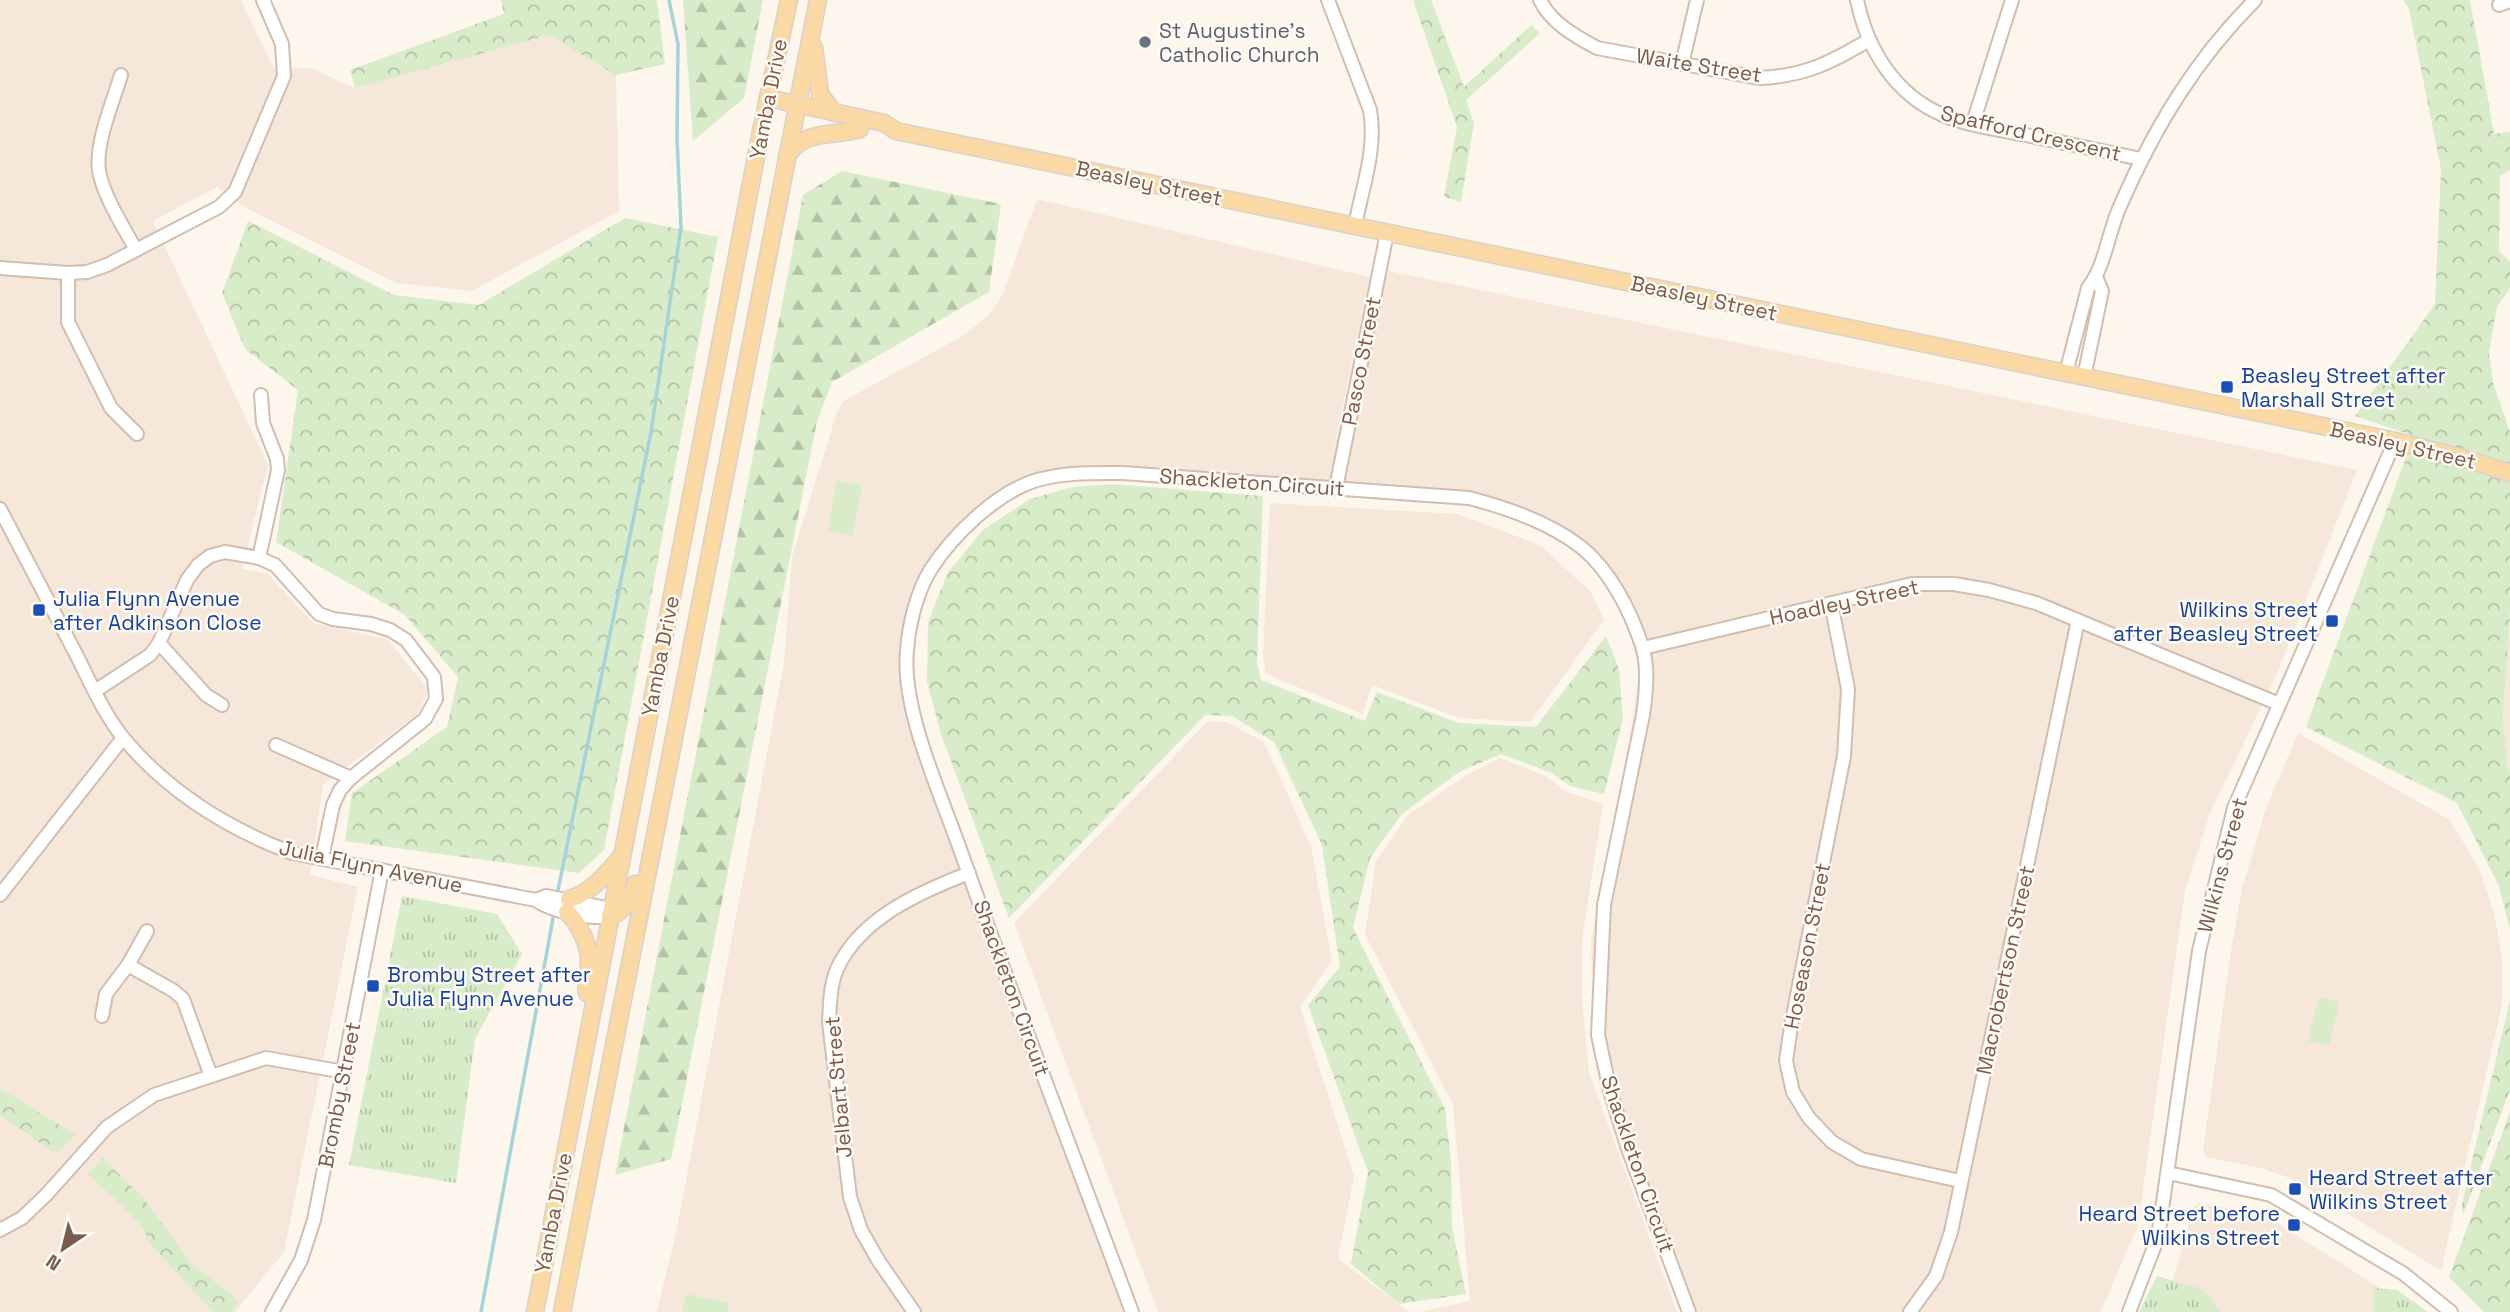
<svg xmlns="http://www.w3.org/2000/svg" width="2510" height="1312" font-family="'Space Grotesk',sans-serif">
  <style>
    .residential { fill: #f5e8da }
    .grass { fill: url(#grass-tufts) }
    .forest { fill: url(#forest-firs) }
    .park { fill: url(#park-crowns) }
    .garden { fill: #d8ecc9 }
    .lines { fill: none; stroke-linecap: round; stroke-linejoin: round }
    .stream { stroke: #a5d3da; stroke-width: 3.5 }
    .minor-casing { stroke: #d1beb0; stroke-width: 16 }
    .major-casing { stroke: #dad1cd; stroke-width: 19 }
    .minor { stroke: #fff; stroke-width: 12 }
    .major { stroke: #fbd9a5; stroke-width: 16 }
    .worship-dot { fill: #6b7280; stroke: #fffaf3; stroke-width: 2.5 }
    .transit-dot { fill: #1a4fb4; stroke: #fffaf3; stroke-width: 2.5 }
    .labels { text-anchor: middle; dominant-baseline: central; stroke-width: 5; stroke-linejoin: round; paint-order: stroke }
    .worship-label { font-size: 21px; fill: #5b616d; stroke: #fffaf3; text-anchor: start }
    .street-label { font-size: 21px; fill: #7a5c4d; stroke: #fffaf3 }
    .transit-label { font-size: 21px; fill: #164399; stroke: #fffaf3; text-anchor: start }
  </style>
  <defs>
    <pattern id="grass-tufts" width="24" height="20" patternUnits="userSpaceOnUse" patternTransform="scale(1.75)"><rect width="24" height="20" fill="#d8ecc9"/><path d="M3 7l-1-3M5 7V3M7 7l1-3M15 17l-1-3M17 17v-4M19 17l1-3" fill="none" stroke="#b4c2a5"/></pattern>
    <pattern id="forest-firs" width="22" height="20" patternUnits="userSpaceOnUse" patternTransform="scale(1.75)"><rect width="22" height="20" fill="#d8ecc9"/><path d="M5 1l3.5 6h-7zM16 11l3.5 6h-7z" fill="#b4c2a5"/></pattern>
    <pattern id="park-crowns" width="20" height="18" patternUnits="userSpaceOnUse" patternTransform="scale(1.75)"><rect width="20" height="18" fill="#d8ecc9"/><path d="M2 6a3 3 0 1 1 6 0M12 15a3 3 0 1 1 6 0" fill="none" stroke="#b4c2a5"/></pattern>
  </defs>
  <rect width="100%" height="100%" fill="#fdf6ec"/>
  <g class="residential">
    <path d="M 0,0 L 241,0 L 274,69 L 310,68 L 355,88 L 549,35 L 616,75 L 619,211 L 472,291 L 396,283 L 246,208 L 217,187 L 153,221 L 268,465 L 242,569 L 268,574 L 313,623 L 387,639 L 428,689 L 419,713 L 323,785 L 310,875 L 358,887 L 284,1252 L 235,1312 L 0,1312 Z"/>
    <path d="M 1037,199 L 1370,277 L 1332,457 L 1379,269 L 2357,470 L 2276,676 L 2210,813 L 2185,891 L 2138,1225 L 2101,1312 L 1686,1312 L 1613,1122 L 1595,1046 L 1591,941 L 1629,743 L 1643,648 L 1581,548 L 1544,525 L 1482,506 L 1325,488 L 1123,473 L 1032,481 L 956,537 L 915,610 L 908,689 L 1132,1312 L 657,1312 L 676,1233 L 784,663 L 792,557 L 837,412 L 845,400 L 963,336 L 991,313 L 1003,294 Z"/>
    <path d="M 1270,503 L 1458,514 L 1540,545 L 1591,592 L 1604,620 L 1530,722 L 1459,718 L 1372,685 L 1363,714 L 1266,674 L 1263,655 Z"/>
    <path d="M 2510,615 L 2510,770 L 2507,765 L 2503,717 Z"/>
    <path d="M 1207,722 L 1227,722 L 1264,742 L 1311,846 L 1332,961 L 1300,1007 L 1354,1176 L 1338,1259 L 1409,1312 L 1158,1312 L 1014,923 Z"/>
    <path d="M 2298,733 L 2450,820 L 2479,868 L 2494,913 L 2502,958 L 2502,1005 L 2441,1271 L 2290,1178 L 2257,1167 L 2208,1158 L 2203,1151 L 2231,951 L 2242,889 L 2266,808 Z"/>
    <path d="M 1500,758 L 1546,776 L 1565,791 L 1603,804 L 1582,940 L 1582,1000 L 1589,1073 L 1677,1312 L 1419,1312 L 1470,1301 L 1453,1104 L 1365,935 L 1376,861 L 1408,815 L 1465,776 Z"/>
    <path d="M 2199,1203 L 2246,1211 L 2277,1223 L 2418,1312 L 2160,1312 L 2175,1273 L 2193,1209 Z"/>
  </g>
  <g class="grass">
    <path d="M 402,896 L 497,914 L 522,954 L 475,1039 L 456,1183 L 349,1165 Z"/>
    <path d="M 2157,1276 L 2202,1289 L 2221,1312 L 2139,1312 Z"/>
    <path d="M 2373,1288 L 2397,1290 L 2428,1312 L 2374,1312 Z"/>
  </g>
  <g class="forest">
    <path d="M 683,0 L 763,0 L 744,98 L 693,141 Z"/>
    <path d="M 842,171 L 1001,204 L 989,292 L 832,382 L 817,421 L 671,1159 L 615,1175 L 803,195 Z"/>
  </g>
  <g class="park">
    <path d="M 501,0 L 657,0 L 665,64 L 616,75 L 549,35 L 355,88 L 350,70 L 504,14 Z"/>
    <path d="M 1413,0 L 1431,0 L 1464,87 L 1531,25 L 1540,33 L 1466,100 L 1474,123 L 1461,202 L 1444,197 L 1457,127 Z"/>
    <path d="M 2403,0 L 2470,0 L 2494,134 L 2510,132 L 2510,170 L 2500,176 L 2499,251 L 2510,262 L 2510,288 L 2497,307 L 2489,353 L 2493,383 L 2510,432 L 2510,611 L 2503,718 L 2507,765 L 2510,771 L 2510,930 L 2499,886 L 2457,803 L 2306,727 L 2414,436 L 2355,416 L 2435,304 L 2441,169 L 2409,9 Z"/>
    <path d="M 625,218 L 718,237 L 604,850 L 579,873 L 345,841 L 352,793 L 447,727 L 458,677 L 405,615 L 276,542 L 298,390 L 245,349 L 222,293 L 248,221 L 394,295 L 479,305 Z"/>
    <path d="M 1112,484 L 1263,496 L 1257,662 L 1261,680 L 1365,721 L 1377,692 L 1459,723 L 1536,727 L 1606,636 L 1619,669 L 1623,718 L 1604,794 L 1570,786 L 1552,773 L 1501,754 L 1459,772 L 1402,814 L 1370,858 L 1353,928 L 1445,1109 L 1451,1162 L 1452,1227 L 1466,1294 L 1399,1304 L 1351,1264 L 1368,1172 L 1308,1005 L 1340,967 L 1322,845 L 1274,742 L 1232,716 L 1205,715 L 1009,918 L 941,734 L 927,682 L 928,623 L 947,574 L 983,530 L 1030,499 L 1073,487 Z"/>
    <path d="M 2510,1000 L 2510,1090 L 2463,1215 L 2462,1203 Z"/>
    <path d="M 0,1088 L 1,1089 L 76,1135 L 56,1154 L 0,1115 Z"/>
    <path d="M 2510,1112 L 2510,1312 L 2484,1312 L 2449,1277 Z"/>
    <path d="M 103,1158 L 144,1199 L 191,1263 L 239,1301 L 231,1312 L 213,1312 L 153,1247 L 138,1221 L 88,1174 Z"/>
  </g>
  <g class="garden">
    <path d="M 837,481 L 862,485 L 852,536 L 828,531 Z"/>
    <path d="M 2319,997 L 2339,1002 L 2329,1046 L 2308,1041 Z"/>
    <path d="M 686,1294 L 729,1303 L 727,1312 L 682,1312 Z"/>
  </g>
  <g class="lines">
    <g class="stream">
      <path d="M 557,895 L 651,432 L 681,227 L 677,138 L 678,44 L 669,0"/>
      <path d="M 481,1312 L 554,913"/>
    </g>
    <g class="minor-casing">
      <g id="minor">
        <path d="M 1328,0 L 1370,110 C 1377,149 1362,188 1355,226"/>
        <path d="M 1540,0 C 1551,23 1575,36 1597,48 L 1759,78 C 1805,76 1830,63 1869,40"/>
        <path d="M 1857,0 C 1867,49 1895,95 1943,115 C 1968,126 1999,129 2026,135 C 2064,143 2103,151 2141,159"/>
        <path d="M 2499,5 L 2510,1"/>
        <path d="M 1682,64 L 1697,0"/>
        <path d="M 121,75 C 113,102 95,143 99,171 C 103,195 124,228 136,250"/>
        <path d="M 1973,123 L 2012,0"/>
        <path d="M 0,268 L 68,273 L 87,272 L 107,265 L 219,207 L 235,192 L 284,76 L 282,44 L 263,0"/>
        <path d="M 68,273 L 68,322 L 111,408 L 137,434"/>
        <path d="M 2066,373 L 2088,288 C 2106,265 2108,231 2121,204 C 2155,127 2195,60 2255,0"/>
        <path d="M 2084,377 L 2102,291 L 2096,277"/>
        <path d="M 1336,488 L 1387,233"/>
        <path d="M 0,509 C 26,558 51,607 77,656 C 91,684 105,716 125,740 C 169,792 229,829 292,853 L 536,900 C 549,911 593,920 610,916"/>
        <path d="M 259,558 L 278,470 L 277,459 L 263,423 L 261,395"/>
        <path d="M 1831,603 L 1848,689 L 1844,756 L 1791,1026 L 1786,1061 L 1793,1092 L 1809,1118 L 1832,1142 L 1861,1159 L 1960,1181"/>
        <path d="M 159,643 L 206,695 L 222,705"/>
        <path d="M 1643,648 L 1912,584 L 1954,584 L 1989,590 L 2036,603 L 2279,704"/>
        <path d="M 95,691 L 150,655 L 159,643 L 187,580 L 198,565 L 210,556 L 225,552 L 259,558 L 275,565 L 319,614 L 333,619 L 371,624 L 390,630 L 406,640 L 434,677 L 436,699 L 425,719 L 351,778 L 340,790 L 333,805 L 322,858"/>
        <path d="M 276,745 L 351,778"/>
        <path d="M 0,895 L 123,738"/>
        <path d="M 536,900 L 546,896 L 611,909"/>
        <path d="M 128,965 L 174,991 L 183,999 L 211,1076"/>
        <path d="M 102,1016 L 106,994 L 128,965 L 147,931"/>
        <path d="M 2168,1173 L 2271,1195 L 2404,1274 L 2451,1312"/>
        <path d="M 0,1230 L 22,1218 L 46,1195 L 107,1127 L 154,1095 L 266,1058 L 344,1072"/>
        <path d="M 272,1312 L 301,1260 L 314,1220 L 382,870"/>
        <path d="M 914,1312 L 878,1260 L 861,1230 L 850,1197 L 829,1022 C 830,1004 830,986 837,969 C 860,918 920,892 969,873"/>
        <path d="M 1132,1312 C 1075,1159 1016,1006 961,852 C 941,794 901,710 907,650 C 909,624 917,591 931,569 C 953,535 995,494 1034,481 C 1063,472 1093,473 1123,473 L 1469,498 C 1508,508 1549,522 1581,547 C 1610,570 1631,612 1642,646 C 1649,667 1646,694 1643,715 L 1604,905 L 1598,1035 L 1610,1091 L 1628,1149 L 1689,1312"/>
        <path d="M 1910,1312 L 1936,1276 L 1951,1232 L 2078,620"/>
        <path d="M 2129,1312 L 2158,1237 L 2199,951 L 2234,808 L 2395,441"/>
      </g>
    </g>
    <g class="major-casing">
      <g id="major">
        <path d="M 814,47 L 820,94 L 834,113"/>
        <path d="M 768,98 L 884,123 L 896,131 L 2395,441 L 2463,458 L 2510,473"/>
        <path d="M 787,156 C 804,129 832,137 860,129"/>
        <path d="M 569,899 C 591,893 606,874 621,857"/>
        <path d="M 567,912 C 580,925 590,946 589,964 C 588,974 585,983 587,993"/>
        <path d="M 610,916 C 626,911 631,899 635,884"/>
        <path d="M 535,1312 L 761,131 L 789,0"/>
        <path d="M 562,1312 L 818,0"/>
      </g>
    </g>
    <use href="#minor" class="minor"/>
    <use href="#major" class="major"/>
  </g>
  <circle class="worship-dot" cx="1145" cy="42" r="7"/>
  <g class="transit-dot">
    <rect x="2220" y="380" width="14" height="14" rx="3.5"/>
    <rect x="32" y="603" width="14" height="14" rx="3.5"/>
    <rect x="2325" y="614" width="14" height="14" rx="3.5"/>
    <rect x="366" y="979" width="14" height="14" rx="3.5"/>
    <rect x="2288" y="1182" width="14" height="14" rx="3.5"/>
    <rect x="2287" y="1218" width="14" height="14" rx="3.5"/>
  </g>
  <g class="labels">
    <g class="worship-label">
      <text x="1159" y="30">St Augustine's<tspan x="1159" dy="24">Catholic Church</tspan></text>
    </g>
    <g class="street-label">
      <text transform="translate(1699 65) rotate(9)">Waite Street</text>
      <text transform="translate(768 99) rotate(-79)">Yamba Drive</text>
      <text transform="translate(2031 133) rotate(13)">Spafford Crescent</text>
      <text transform="translate(1149 183) rotate(12)">Beasley Street</text>
      <text transform="translate(1704 298) rotate(12)">Beasley Street</text>
      <text transform="translate(1361 361) rotate(-79)">Pasco Street</text>
      <text transform="translate(2403 445) rotate(13)">Beasley Street</text>
      <text transform="translate(1252 482) rotate(4)">Shackleton Circuit</text>
      <text transform="translate(1844 602) rotate(-12)">Hoadley Street</text>
      <text transform="translate(660 656) rotate(-79)">Yamba Drive</text>
      <text transform="translate(2222 865) rotate(-75)">Wilkins Street</text>
      <text transform="translate(371 866) rotate(12)">Julia Flynn Avenue</text>
      <text transform="translate(1807 946) rotate(-79)">Hoseason Street</text>
      <text transform="translate(2005 970) rotate(-78)">Macrobertson Street</text>
      <text transform="translate(1012 988) rotate(70)">Shackleton Circuit</text>
      <text transform="translate(838 1087) rotate(-95)">Jelbart Street</text>
      <text transform="translate(339 1095) rotate(-79)">Bromby Street</text>
      <text transform="translate(1638 1164) rotate(71)">Shackleton Circuit</text>
      <text transform="translate(553 1213) rotate(-79)">Yamba Drive</text>
    </g>
    <g class="transit-label">
      <text x="2241" y="375">Beasley Street after<tspan x="2241" dy="24">Marshall Street</tspan></text>
      <text x="53" y="598">Julia Flynn Avenue<tspan x="53" dy="24">after Adkinson Close</tspan></text>
      <text x="2318" y="609" text-anchor="end">Wilkins Street<tspan x="2318" dy="24">after Beasley Street</tspan></text>
      <text x="387" y="974">Bromby Street after<tspan x="387" dy="24">Julia Flynn Avenue</tspan></text>
      <text x="2309" y="1177">Heard Street after<tspan x="2309" dy="24">Wilkins Street</tspan></text>
      <text x="2280" y="1213" text-anchor="end">Heard Street before<tspan x="2280" dy="24">Wilkins Street</tspan></text>
    </g>
  </g>
  <g transform="translate(63 1249) rotate(215)" stroke="#fffaf3" stroke-width="5" paint-order="stroke">
  <path d="M0-5L12 26L0 18L-12 26Z" fill="#7a5c4d"/>
  <text y="-10" font-size="19" font-weight="bold" text-anchor="middle" fill="#7a5c4d">N</text>
  </g>
</svg>
